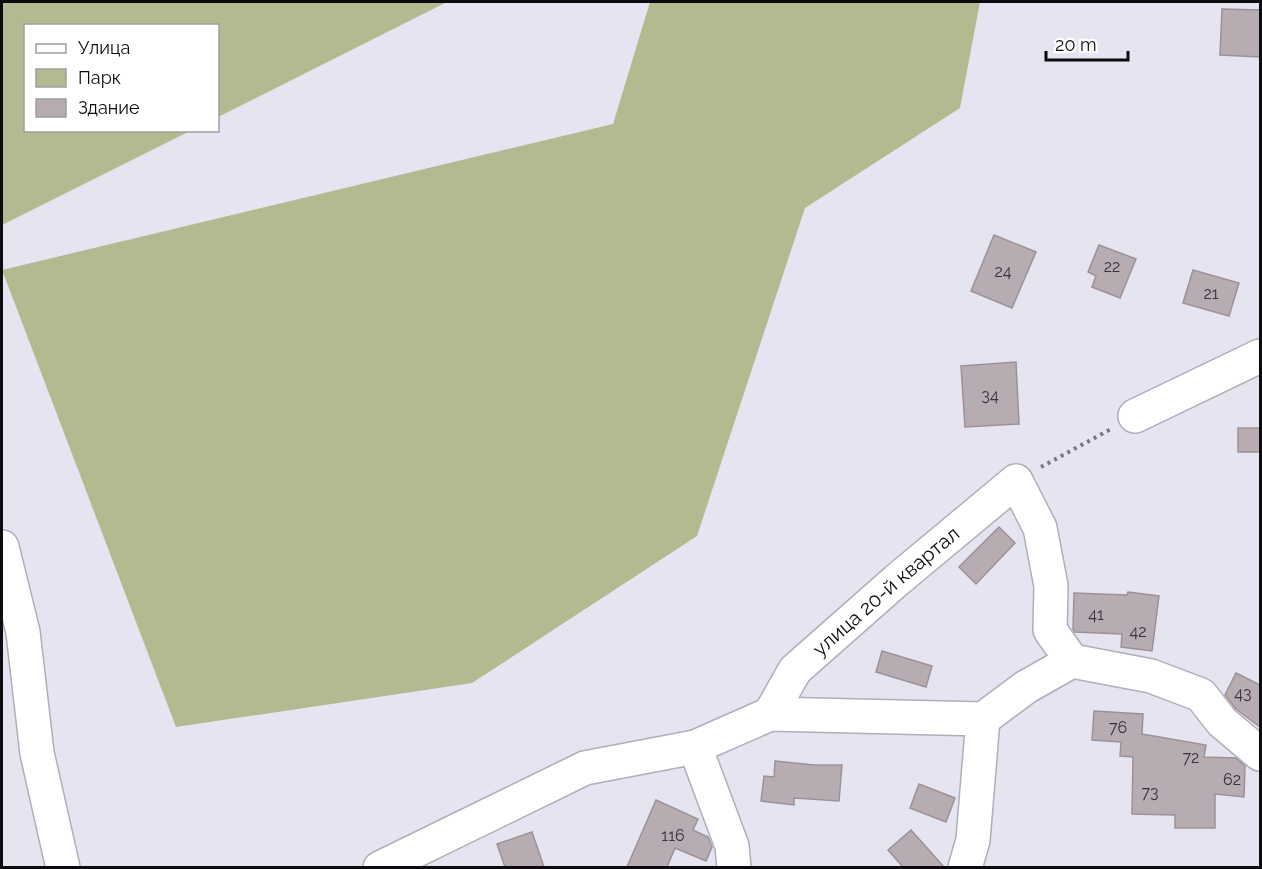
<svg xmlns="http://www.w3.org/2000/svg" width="1262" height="869" font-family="Raleway,sans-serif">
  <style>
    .green { fill: #b2bb90 }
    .building { fill: #b8acb3; stroke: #9d9198; stroke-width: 1.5 }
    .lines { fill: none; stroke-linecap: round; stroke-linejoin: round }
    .minor-casing { stroke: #afaeb9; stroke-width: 36 }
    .path { stroke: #77777f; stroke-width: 4; stroke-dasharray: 3 4.5; stroke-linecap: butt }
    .minor { stroke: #fff; stroke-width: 33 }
    .labels { text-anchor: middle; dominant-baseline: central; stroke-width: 5; stroke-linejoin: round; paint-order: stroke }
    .number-label { font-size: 16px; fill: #373439 }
    .street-label { font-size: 20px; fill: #0c0c10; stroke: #fff }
  </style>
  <rect width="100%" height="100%" fill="#e5e4f0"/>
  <g class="green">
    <path d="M 2,2 L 447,2 L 218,117 L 218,26 L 26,26 L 26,130 L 190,131 L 2,225 Z"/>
    <path d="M 650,2 L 980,2 L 960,108 L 805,208 L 697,536 L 472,683 L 176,727 L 2,270 L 613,124 Z"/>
  </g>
  <g class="building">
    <path d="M 1222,9 L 1260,10 L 1260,57 L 1220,55 Z"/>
    <path d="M 994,235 L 1036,252 L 1012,308 L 971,291 Z"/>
    <path d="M 1099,245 L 1136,259 L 1120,298 L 1092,287 L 1096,276 L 1088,272 Z"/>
    <path d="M 1193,270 L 1239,283 L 1229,316 L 1183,303 Z"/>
    <path d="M 1016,362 L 1019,424 L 965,427 L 961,366 Z"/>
    <rect x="1238" y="428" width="22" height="24"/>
    <path d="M 999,527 L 1015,543 L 976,584 L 959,567 Z"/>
    <path d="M 1128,592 L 1159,596 L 1152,651 L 1121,647 L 1122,634 L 1075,632 L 1073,629 L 1074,593 L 1127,595 Z"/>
    <path d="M 882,651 L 932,666 L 926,687 L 876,672 Z"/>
    <path d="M 1236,673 L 1260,685 L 1260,727 L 1236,709 L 1225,695 Z"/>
    <path d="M 1094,711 L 1143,714 L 1142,734 L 1206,745 L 1204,757 L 1236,758 L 1245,766 L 1244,797 L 1215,794 L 1215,828 L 1175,828 L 1175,815 L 1132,814 L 1133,757 L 1120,756 L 1121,742 L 1092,740 Z"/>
    <path d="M 775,761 L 814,765 L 842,765 L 839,801 L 794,798 L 794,805 L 761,801 L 764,776 L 774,777 Z"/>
    <path d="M 919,784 L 955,798 L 946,822 L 910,808 Z"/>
    <path d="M 656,800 L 698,819 L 693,830 L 708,837 L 712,847 L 706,861 L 675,848 L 667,867 L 627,867 Z"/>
    <path d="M 911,830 L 944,867 L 903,867 L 888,850 Z"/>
    <path d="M 532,832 L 544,867 L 505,867 L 497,844 Z"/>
  </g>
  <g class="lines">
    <g class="minor-casing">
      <g id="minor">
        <path d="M 1135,416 L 1260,356"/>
        <path d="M 2,547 L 23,632 L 37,753 L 63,868"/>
        <path id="s1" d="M 770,714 L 795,670 L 897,580 L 1016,481 L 1040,528 L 1051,586 L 1050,630 L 1072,661"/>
        <path d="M 695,747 L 732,846 L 734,868"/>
        <path d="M 380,868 L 585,768 L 695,747 L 770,714 L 983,719 L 1026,687 L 1072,661 L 1151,676 L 1201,695 L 1222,722 L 1260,754"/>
        <path d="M 965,868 L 973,840 L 983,719"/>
      </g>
    </g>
    <path class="path" d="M 1041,467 L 1111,429"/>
    <use href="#minor" class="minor"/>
  </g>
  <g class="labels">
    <g class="number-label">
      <text x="1112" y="266">22</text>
      <text x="1003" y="271">24</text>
      <text x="1211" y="293">21</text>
      <text x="990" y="395">34</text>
      <text x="1096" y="614">41</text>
      <text x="1138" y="631">42</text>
      <text x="1243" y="693">43</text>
      <text x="1118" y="727">76</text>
      <text x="1191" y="757">72</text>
      <text x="1232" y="779">62</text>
      <text x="1150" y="792">73</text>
      <text x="673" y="835">116</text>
    </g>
    <g class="street-label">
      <text stroke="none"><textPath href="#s1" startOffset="171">улица 20-й квартал</textPath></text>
    </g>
  </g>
  <rect width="1262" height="869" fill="none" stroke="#0c0c10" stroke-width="6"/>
  <rect x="24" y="24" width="195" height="108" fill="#ffffff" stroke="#9e9e9f" stroke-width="1.5"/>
  <rect x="36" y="44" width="30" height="9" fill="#ffffff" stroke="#9e9e9f" stroke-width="1.5"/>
  <text x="78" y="54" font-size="18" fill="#0c0c10">Улица</text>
  <rect x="36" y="69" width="30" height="18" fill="#b2bb90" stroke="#9e9e9f" stroke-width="1.5"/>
  <text x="78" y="84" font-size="18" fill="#0c0c10">Парк</text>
  <rect x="36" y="99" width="30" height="18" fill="#b8acb3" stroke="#9e9e9f" stroke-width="1.5"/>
  <text x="78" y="114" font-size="18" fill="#0c0c10">Здание</text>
  <path d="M1046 51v9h82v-9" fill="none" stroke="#0c0c10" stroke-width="3"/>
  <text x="1055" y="51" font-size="18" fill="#0c0c10" stroke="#ffffff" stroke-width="4.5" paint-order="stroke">20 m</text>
</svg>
